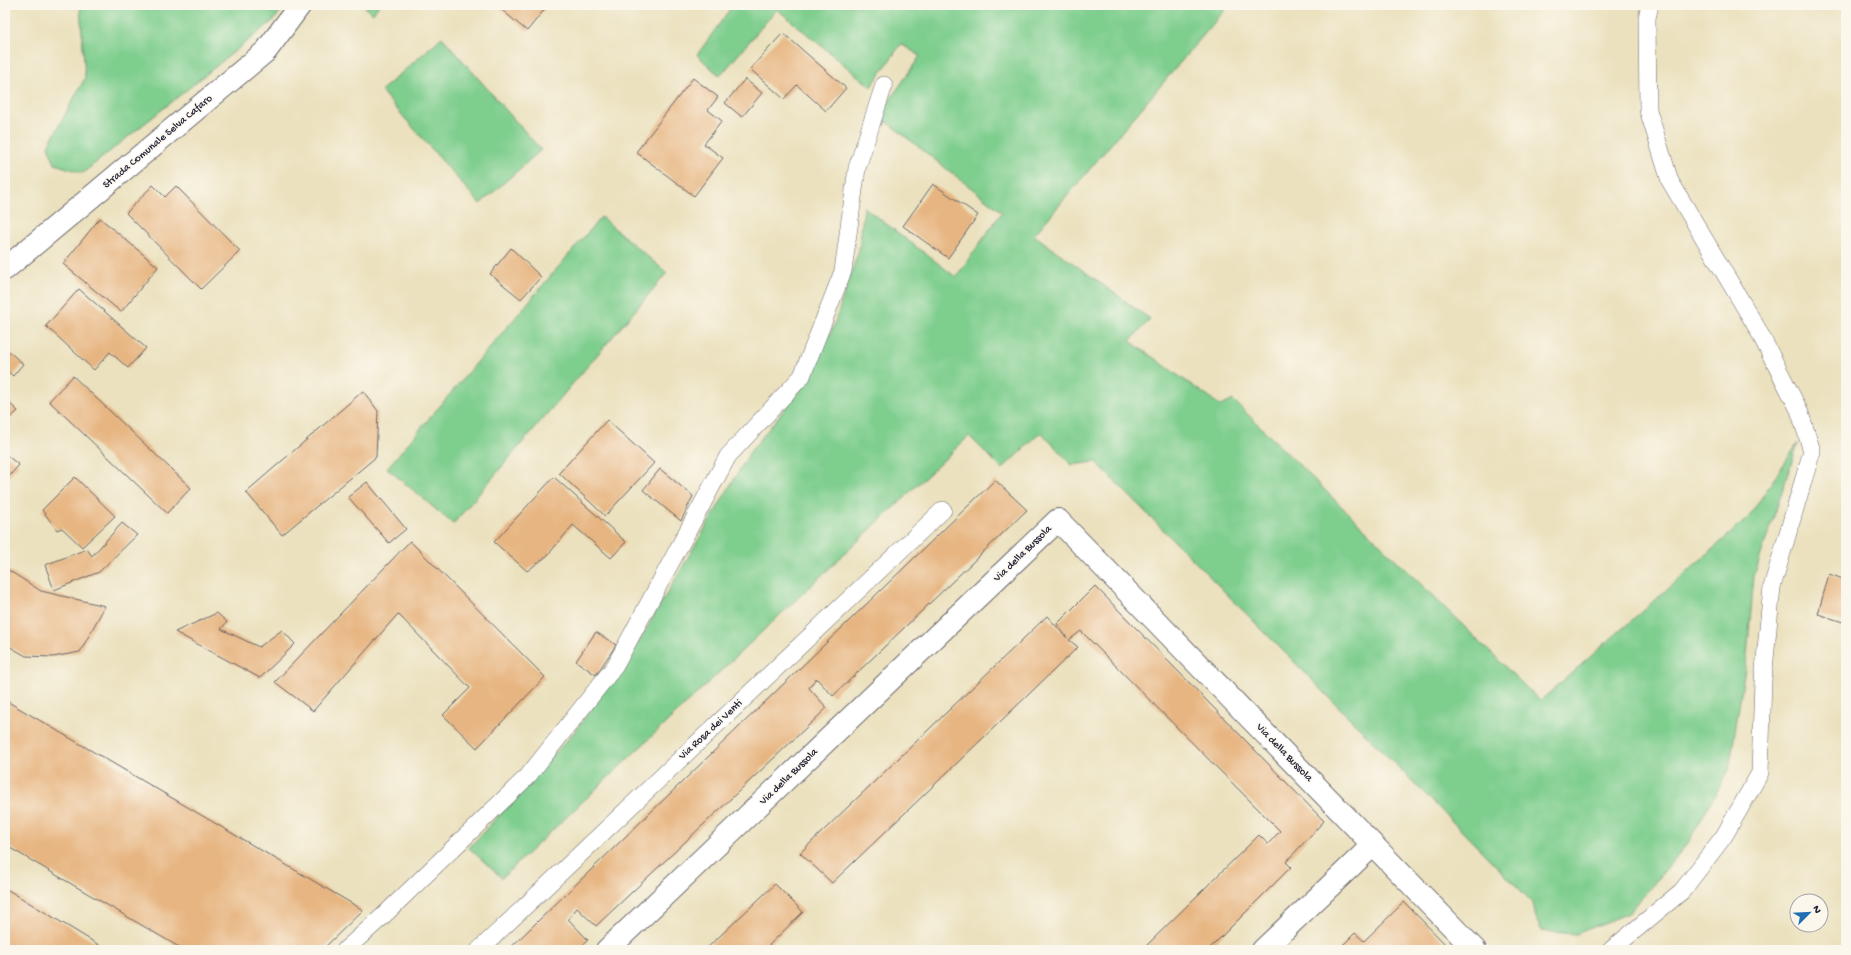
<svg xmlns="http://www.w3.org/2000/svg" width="1851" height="955" font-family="'Gochi Hand',sans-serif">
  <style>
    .green { fill: #7ece8e; stroke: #507864 }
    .building { fill: #e7b581 }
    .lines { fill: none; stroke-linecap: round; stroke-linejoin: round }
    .service-casing { stroke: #686569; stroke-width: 18 }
    .minor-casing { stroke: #686569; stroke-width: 24 }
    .tertiary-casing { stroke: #686569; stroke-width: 24 }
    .service { stroke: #fff; stroke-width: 17 }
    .minor { stroke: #fff; stroke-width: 22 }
    .tertiary { stroke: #fff; stroke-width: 22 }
    .labels { text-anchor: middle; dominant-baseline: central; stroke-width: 3; stroke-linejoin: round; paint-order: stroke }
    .street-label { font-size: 11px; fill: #22223b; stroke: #fbf7ec }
  </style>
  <rect width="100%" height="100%" fill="#fbf7ec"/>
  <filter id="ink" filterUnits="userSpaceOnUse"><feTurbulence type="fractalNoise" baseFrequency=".025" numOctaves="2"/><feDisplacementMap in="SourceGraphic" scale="8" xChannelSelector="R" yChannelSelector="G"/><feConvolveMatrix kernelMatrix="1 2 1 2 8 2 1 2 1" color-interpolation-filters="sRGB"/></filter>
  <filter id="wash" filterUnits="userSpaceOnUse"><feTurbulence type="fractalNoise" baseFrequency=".012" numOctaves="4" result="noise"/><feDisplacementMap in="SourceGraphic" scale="16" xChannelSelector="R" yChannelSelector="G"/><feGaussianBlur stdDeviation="0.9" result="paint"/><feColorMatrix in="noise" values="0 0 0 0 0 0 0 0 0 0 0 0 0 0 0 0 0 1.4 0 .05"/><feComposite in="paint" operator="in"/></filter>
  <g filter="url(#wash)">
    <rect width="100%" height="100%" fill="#ebe1be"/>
    <g class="green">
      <path d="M 80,5 L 284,5 L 275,19 L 83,173 L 55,164 L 48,146 L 85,78 Z"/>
      <path d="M 363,5 L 379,5 L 373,14 Z"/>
      <path d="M 733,5 L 1229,5 L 1034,235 L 1150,319 L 1130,341 L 1221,406 L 1233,400 L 1540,701 L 1748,518 L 1798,443 L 1754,576 L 1747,656 L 1729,770 L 1688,843 L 1629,913 L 1576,934 L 1542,931 L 1536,919 L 1533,903 L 1096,462 L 1072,465 L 1041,432 L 1002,469 L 969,436 L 502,878 L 469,848 L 575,731 L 632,653 L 750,452 L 800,390 L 833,328 L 859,250 L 864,207 L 956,277 L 1002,212 L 879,116 L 920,56 L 901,44 L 871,87 L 777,9 L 720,76 L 697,55 Z"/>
      <path d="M 442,37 L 541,150 L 480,204 L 381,91 Z"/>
      <path d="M 601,217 L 667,273 L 453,524 L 387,468 Z"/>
    </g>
    <g id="blocks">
      <g class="building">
        <path d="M 496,5 L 548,5 L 527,31 Z"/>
        <path d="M 783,33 L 846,88 L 826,111 L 797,85 L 784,99 L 750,69 Z"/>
        <path d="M 693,78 L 718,97 L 708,110 L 722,121 L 704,144 L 723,158 L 694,196 L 636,152 Z"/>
        <path d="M 745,79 L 762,93 L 742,117 L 725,103 Z"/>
        <path d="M 933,184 L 978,215 L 948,258 L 903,226 Z"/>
        <path d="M 153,185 L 165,197 L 176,186 L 240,251 L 201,289 L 126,213 Z"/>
        <path d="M 100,218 L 158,267 L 121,312 L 63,264 Z"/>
        <path d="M 511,248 L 541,277 L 521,299 L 490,274 Z"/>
        <path d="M 79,289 L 146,348 L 128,368 L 110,352 L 94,370 L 46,326 Z"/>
        <path d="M 5,348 L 23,364 L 13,376 L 5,369 Z"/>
        <path d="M 73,376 L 191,488 L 167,513 L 49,401 Z"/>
        <path d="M 363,391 L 378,411 L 376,457 L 282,535 L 246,492 Z"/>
        <path d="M 5,399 L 18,411 L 5,422 Z"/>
        <path d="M 607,420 L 654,463 L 605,516 L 559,473 Z"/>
        <path d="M 5,454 L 19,465 L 5,481 Z"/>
        <path d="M 660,469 L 693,496 L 681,521 L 643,490 Z"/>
        <path d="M 75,477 L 115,516 L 82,547 L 62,528 L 57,530 L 42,510 Z"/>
        <path d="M 554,477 L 626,542 L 611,558 L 573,525 L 547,556 L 527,571 L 494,542 Z"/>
        <path d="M 995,480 L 1027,510 L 833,696 L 816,678 L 809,688 L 827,708 L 596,926 L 577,908 L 568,919 L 588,940 L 577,950 L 508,950 Z"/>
        <path d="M 367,482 L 406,529 L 389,543 L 348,497 Z"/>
        <path d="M 122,523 L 137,535 L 99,572 L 54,590 L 45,565 L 87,549 L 92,556 Z"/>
        <path d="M 410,541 L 545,677 L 477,748 L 443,715 L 470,688 L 398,614 L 313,711 L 275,682 Z"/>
        <path d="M 5,568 L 41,591 L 105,606 L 80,652 L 53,657 L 26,656 L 5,644 Z"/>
        <path d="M 1829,574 L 1846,580 L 1846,623 L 1818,614 Z"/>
        <path d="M 1095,586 L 1324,821 L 1286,862 L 1291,867 L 1208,950 L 1142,950 L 1259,835 L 1268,844 L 1280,831 L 1081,631 L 1069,640 L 1078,647 L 832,883 L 800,853 L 1047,616 L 1067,638 L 1057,624 Z"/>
        <path d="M 217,613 L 227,622 L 221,629 L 259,647 L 282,630 L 295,644 L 260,678 L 175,632 Z"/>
        <path d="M 596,632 L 616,645 L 596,675 L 576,661 Z"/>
        <path d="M 5,700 L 363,910 L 322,950 L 184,950 L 5,845 Z"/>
        <path d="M 775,884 L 803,912 L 764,950 L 705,950 Z"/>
        <path d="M 5,888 L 107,950 L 5,950 Z"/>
        <path d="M 1404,902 L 1451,950 L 1338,950 L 1355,933 L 1364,941 Z"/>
      </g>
    </g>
  </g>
  <g filter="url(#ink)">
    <use href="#blocks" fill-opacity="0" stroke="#686569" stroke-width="1"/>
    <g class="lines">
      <g class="service-casing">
        <g id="service">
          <path d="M 345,950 L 382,917 L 528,776 L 615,666 L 728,456 L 802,376 L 843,271 L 857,168 L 884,85"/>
          <path d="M 479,950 L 943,510"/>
          <path d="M 1611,950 L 1682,891 L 1724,836 L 1760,773 L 1763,680 L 1772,587 L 1812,451 L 1799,410 L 1757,328 L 1670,181 L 1648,110 L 1647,18 L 1650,5"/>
        </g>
      </g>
      <g class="minor-casing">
        <g id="minor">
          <path d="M 607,950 L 1058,520 L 1475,950"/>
          <path d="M 1263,950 L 1373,845"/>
        </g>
      </g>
      <g class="tertiary-casing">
        <path id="tertiary" d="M 5,269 L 266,51 L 300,5"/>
      </g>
      <use href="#service" class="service"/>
      <use href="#minor" class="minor"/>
      <use href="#tertiary" class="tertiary"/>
    </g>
  </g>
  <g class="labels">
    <g class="street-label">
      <text transform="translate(158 142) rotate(-40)">Strada Comunale Selva Cafaro</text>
      <text transform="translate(1023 554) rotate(-44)">Via della Bussola</text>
      <text transform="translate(711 730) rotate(-43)">Via Rosa dei Venti</text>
      <text transform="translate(1284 753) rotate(46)">Via della Bussola</text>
      <text transform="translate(789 777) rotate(-44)">Via della Bussola</text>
    </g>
  </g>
  <rect width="1851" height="955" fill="none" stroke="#fbf7ec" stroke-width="20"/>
  <g transform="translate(1809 913) rotate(66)"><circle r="19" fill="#fbf7ec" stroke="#a4a2a5"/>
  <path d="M0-3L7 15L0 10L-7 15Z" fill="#1f6fb2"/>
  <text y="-6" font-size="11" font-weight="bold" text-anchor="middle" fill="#22223b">N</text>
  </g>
</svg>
